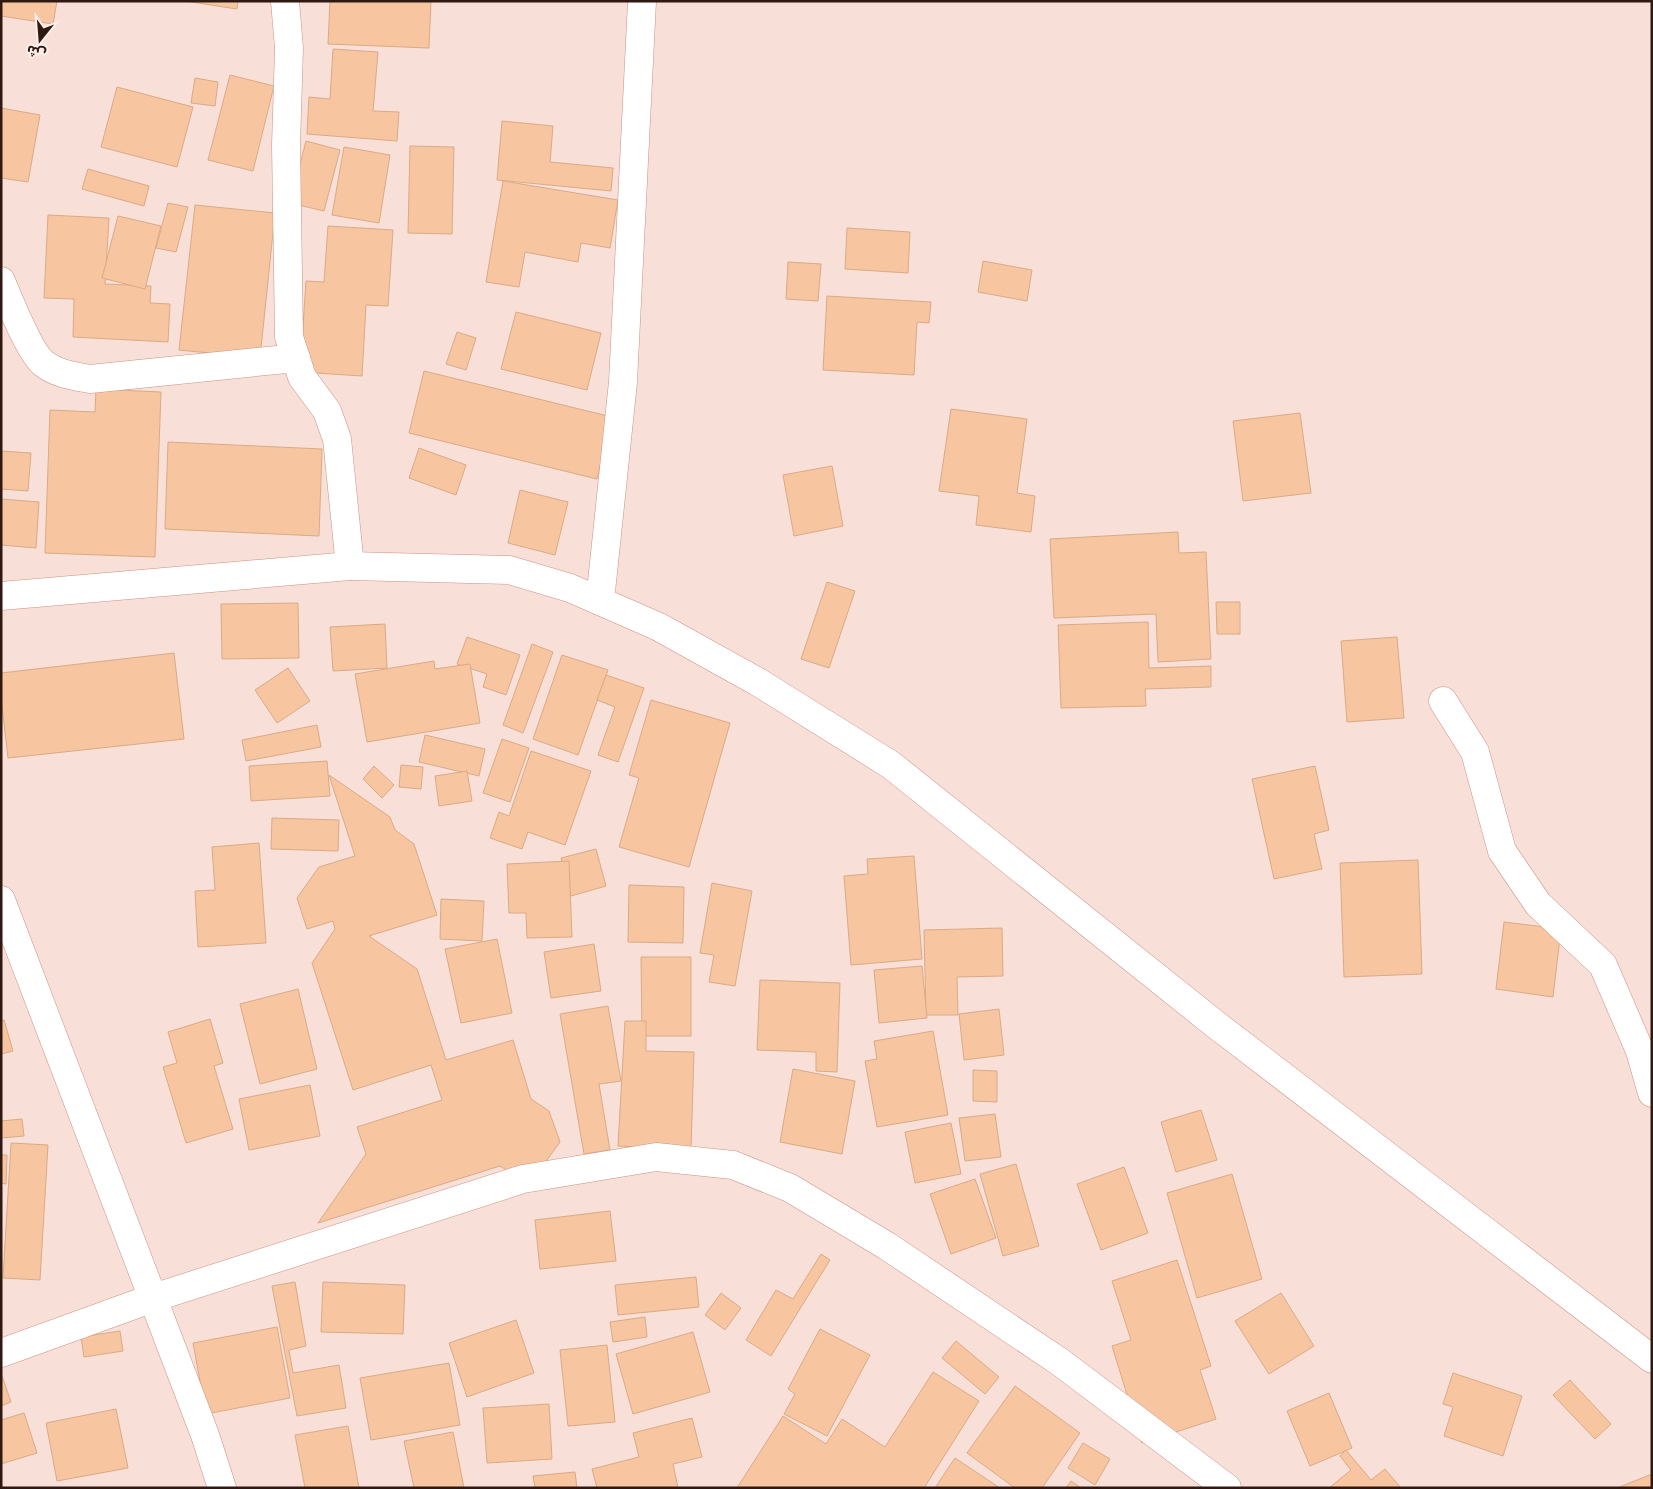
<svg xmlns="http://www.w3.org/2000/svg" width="1653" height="1489" font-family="Arial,'Noto Sans Arabic',sans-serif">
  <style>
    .building { fill: #f7c6a1; stroke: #daaa86 }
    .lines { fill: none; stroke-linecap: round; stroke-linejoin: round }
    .minor-casing { stroke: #cc9281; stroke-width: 29 }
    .minor { stroke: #fff; stroke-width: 28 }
  </style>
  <rect width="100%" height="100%" fill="#f8dfd7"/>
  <g class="building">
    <path d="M 1,1 L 57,1 L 53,24 L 1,16 Z"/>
    <path d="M 185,1 L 238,1 L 237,9 Z"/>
    <path d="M 330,1 L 431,1 L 429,48 L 328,44 Z"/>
    <path d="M 333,49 L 378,52 L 373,111 L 399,112 L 397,141 L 307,134 L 309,97 L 330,99 Z"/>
    <path d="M 230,75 L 274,86 L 253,171 L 208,160 Z"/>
    <path d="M 195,78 L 218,82 L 215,106 L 191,103 Z"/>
    <path d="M 117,87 L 193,107 L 177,167 L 101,147 Z"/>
    <path d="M 1,108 L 40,115 L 28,182 L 1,178 Z"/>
    <path d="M 502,121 L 553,126 L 550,162 L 613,168 L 611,191 L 497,180 Z"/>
    <path d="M 306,141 L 340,150 L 324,211 L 290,203 Z"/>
    <path d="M 410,146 L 454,147 L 452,234 L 408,233 Z"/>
    <path d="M 344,147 L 390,155 L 379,223 L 332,215 Z"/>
    <path d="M 88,169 L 149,186 L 144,206 L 82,189 Z"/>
    <path d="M 503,181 L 618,200 L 610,248 L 581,243 L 578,262 L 525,252 L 519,287 L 486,282 Z"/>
    <path d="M 168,203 L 188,207 L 176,252 L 156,248 Z"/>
    <path d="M 195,205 L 275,213 L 260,358 L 179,350 Z"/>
    <path d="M 48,215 L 109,218 L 105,284 L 151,286 L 150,303 L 170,304 L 168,342 L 73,337 L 74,299 L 44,298 Z"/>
    <path d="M 118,216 L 161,226 L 145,289 L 102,278 Z"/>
    <path d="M 328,226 L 393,230 L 388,306 L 366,305 L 362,376 L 300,372 L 306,281 L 324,282 Z"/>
    <path d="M 847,228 L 910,232 L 908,273 L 845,269 Z"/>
    <path d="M 983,261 L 1032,270 L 1027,301 L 978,292 Z"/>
    <path d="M 788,262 L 821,264 L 818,301 L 786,299 Z"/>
    <path d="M 827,296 L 931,302 L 929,323 L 917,322 L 914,375 L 823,370 Z"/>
    <path d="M 516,312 L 601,333 L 587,390 L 501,369 Z"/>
    <path d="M 457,332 L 476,338 L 466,370 L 446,364 Z"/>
    <path d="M 424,371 L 612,417 L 597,479 L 409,433 Z"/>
    <path d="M 96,389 L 161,392 L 155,557 L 45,553 L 50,410 L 95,412 Z"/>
    <path d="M 951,409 L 1027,419 L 1017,493 L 1035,496 L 1031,532 L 976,525 L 979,496 L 939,491 Z"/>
    <path d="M 1300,413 L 1311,493 L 1243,501 L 1233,421 Z"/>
    <path d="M 168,442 L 322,449 L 319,536 L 165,529 Z"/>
    <path d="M 419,448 L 466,465 L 456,495 L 409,478 Z"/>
    <path d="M 1,451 L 31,453 L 28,491 L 1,489 Z"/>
    <path d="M 832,466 L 843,526 L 794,536 L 783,475 Z"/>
    <path d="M 520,490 L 568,502 L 555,555 L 508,543 Z"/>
    <path d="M 1,499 L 39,502 L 36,548 L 1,545 Z"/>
    <path d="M 1178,532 L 1179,553 L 1206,552 L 1211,659 L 1158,662 L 1156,614 L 1054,618 L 1050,539 Z"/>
    <path d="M 827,582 L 855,591 L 829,668 L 801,659 Z"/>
    <path d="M 1216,602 L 1240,602 L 1240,634 L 1217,634 Z"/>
    <path d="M 298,603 L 299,658 L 222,659 L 221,604 Z"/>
    <path d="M 1148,622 L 1149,668 L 1211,666 L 1211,687 L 1145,689 L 1146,706 L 1061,708 L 1058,625 Z"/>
    <path d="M 385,624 L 387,668 L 333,671 L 330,627 Z"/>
    <path d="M 467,637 L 520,655 L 506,695 L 483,687 L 487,674 L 457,664 Z"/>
    <path d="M 1397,637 L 1404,718 L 1347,722 L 1341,641 Z"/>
    <path d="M 532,644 L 553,652 L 523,733 L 503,725 Z"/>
    <path d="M 174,653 L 184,739 L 8,758 L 1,698 L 1,673 Z"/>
    <path d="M 562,655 L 608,670 L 578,755 L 533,739 Z"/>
    <path d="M 434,661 L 435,669 L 470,664 L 480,723 L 367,742 L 355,674 Z"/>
    <path d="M 288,668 L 310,701 L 277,723 L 255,690 Z"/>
    <path d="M 606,675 L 644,688 L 618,762 L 598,755 L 615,707 L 597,700 Z"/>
    <path d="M 651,700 L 730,723 L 689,867 L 619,847 L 639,778 L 629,775 Z"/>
    <path d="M 317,725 L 321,747 L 246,761 L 242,740 Z"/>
    <path d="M 425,735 L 485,749 L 479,776 L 419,762 Z"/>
    <path d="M 502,739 L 529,748 L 510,802 L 483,793 Z"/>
    <path d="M 531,751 L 591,771 L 565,845 L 528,832 L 522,849 L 490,838 L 499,812 L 509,816 Z"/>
    <path d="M 327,761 L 330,796 L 251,801 L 249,766 Z"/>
    <path d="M 401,765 L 423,767 L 421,789 L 399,787 Z"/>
    <path d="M 374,766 L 394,785 L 382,798 L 363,779 Z"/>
    <path d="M 1315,766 L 1329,830 L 1314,834 L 1322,869 L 1274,879 L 1252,779 Z"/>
    <path d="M 467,771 L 472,801 L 439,806 L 435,776 Z"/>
    <path d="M 329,775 L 390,817 L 395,830 L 414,844 L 437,915 L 369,936 L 417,969 L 446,1060 L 513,1040 L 531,1099 L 549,1111 L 560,1142 L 536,1175 L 521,1180 L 500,1166 L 318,1223 L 366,1154 L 357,1127 L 442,1100 L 431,1065 L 353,1090 L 312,963 L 335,929 L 333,921 L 307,929 L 297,898 L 319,867 L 355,856 Z"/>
    <path d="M 272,818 L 339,820 L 338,851 L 271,849 Z"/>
    <path d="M 259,843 L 266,943 L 198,947 L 195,891 L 215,890 L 212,847 Z"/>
    <path d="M 596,849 L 606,886 L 571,896 L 561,858 Z"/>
    <path d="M 914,856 L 922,959 L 851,965 L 844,876 L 868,874 L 867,859 Z"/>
    <path d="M 1418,860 L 1422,974 L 1344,977 L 1340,863 Z"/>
    <path d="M 569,861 L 572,937 L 527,938 L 526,913 L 509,913 L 507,864 Z"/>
    <path d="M 712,883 L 752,891 L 735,986 L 709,982 L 714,955 L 700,953 Z"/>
    <path d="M 629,885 L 684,887 L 683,943 L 628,942 Z"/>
    <path d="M 441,899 L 484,901 L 482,941 L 440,939 Z"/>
    <path d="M 1504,922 L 1561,929 L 1553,997 L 1496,989 Z"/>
    <path d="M 1002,928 L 1003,976 L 957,977 L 958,1015 L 926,1015 L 924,930 Z"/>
    <path d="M 497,939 L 512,1013 L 461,1023 L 445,949 Z"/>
    <path d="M 594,944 L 601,991 L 551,998 L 544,952 Z"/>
    <path d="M 641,957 L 691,957 L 691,1036 L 642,1036 Z"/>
    <path d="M 922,966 L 927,1018 L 879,1023 L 874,970 Z"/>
    <path d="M 760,980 L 840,983 L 837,1072 L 816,1071 L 816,1052 L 757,1050 Z"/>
    <path d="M 298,989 L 317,1069 L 260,1084 L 240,1004 Z"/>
    <path d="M 608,1006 L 621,1081 L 599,1084 L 610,1150 L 584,1154 L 560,1014 Z"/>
    <path d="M 999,1009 L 1004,1055 L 964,1060 L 959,1014 Z"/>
    <path d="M 210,1019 L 223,1063 L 214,1066 L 233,1129 L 186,1143 L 163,1067 L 177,1063 L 168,1032 Z"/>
    <path d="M 4,1020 L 13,1051 L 1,1054 L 1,1021 Z"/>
    <path d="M 625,1021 L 646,1021 L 646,1051 L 694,1052 L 691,1149 L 618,1146 Z"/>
    <path d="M 933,1031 L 948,1115 L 877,1127 L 865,1061 L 877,1059 L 874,1041 Z"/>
    <path d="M 793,1069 L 855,1081 L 842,1154 L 780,1142 Z"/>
    <path d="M 973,1070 L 997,1071 L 997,1102 L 973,1101 Z"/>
    <path d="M 310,1085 L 320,1136 L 249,1150 L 239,1099 Z"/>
    <path d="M 1201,1110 L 1217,1160 L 1176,1172 L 1161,1122 Z"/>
    <path d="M 995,1114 L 1001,1157 L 965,1161 L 959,1118 Z"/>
    <path d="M 22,1119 L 24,1136 L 1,1138 L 1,1121 Z"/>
    <path d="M 951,1123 L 961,1174 L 915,1183 L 905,1132 Z"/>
    <path d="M 11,1143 L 48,1145 L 40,1280 L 3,1278 Z"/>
    <path d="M 1,1155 L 7,1155 L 6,1184 L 1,1183 Z"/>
    <path d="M 1016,1164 L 1039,1246 L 1003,1256 L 980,1174 Z"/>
    <path d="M 1124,1167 L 1148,1233 L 1101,1250 L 1077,1184 Z"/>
    <path d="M 1232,1174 L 1262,1279 L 1197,1298 L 1167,1193 Z"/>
    <path d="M 975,1179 L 996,1238 L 951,1254 L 930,1194 Z"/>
    <path d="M 610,1211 L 616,1261 L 540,1269 L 535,1220 Z"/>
    <path d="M 821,1254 L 830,1260 L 771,1356 L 746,1340 L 776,1290 L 793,1299 Z"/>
    <path d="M 1177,1260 L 1211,1366 L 1200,1370 L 1216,1419 L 1142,1443 L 1112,1346 L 1131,1340 L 1112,1281 Z"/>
    <path d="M 696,1277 L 699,1307 L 618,1315 L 615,1285 Z"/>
    <path d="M 295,1282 L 306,1346 L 289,1350 L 293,1373 L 339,1365 L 346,1408 L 297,1416 L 272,1286 Z"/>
    <path d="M 323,1282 L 405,1285 L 403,1334 L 321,1332 Z"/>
    <path d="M 721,1293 L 741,1308 L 725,1330 L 705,1315 Z"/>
    <path d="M 1281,1293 L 1314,1346 L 1269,1374 L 1235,1321 Z"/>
    <path d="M 645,1317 L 647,1337 L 613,1342 L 610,1322 Z"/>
    <path d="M 516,1320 L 534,1373 L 467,1397 L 449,1343 Z"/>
    <path d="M 277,1327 L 290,1398 L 206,1414 L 193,1343 Z"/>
    <path d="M 820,1329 L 870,1355 L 827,1436 L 784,1414 L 795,1394 L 788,1389 Z"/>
    <path d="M 120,1331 L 123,1351 L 84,1357 L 81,1337 Z"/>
    <path d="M 693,1332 L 710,1392 L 633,1414 L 616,1354 Z"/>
    <path d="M 956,1341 L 999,1377 L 985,1394 L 942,1358 Z"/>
    <path d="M 607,1345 L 615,1422 L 568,1426 L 560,1350 Z"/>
    <path d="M 449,1363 L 460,1425 L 371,1440 L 360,1378 Z"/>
    <path d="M 933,1372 L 979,1401 L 924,1488 L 737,1488 L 783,1416 L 826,1444 L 842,1419 L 885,1447 Z"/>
    <path d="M 1453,1373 L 1522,1396 L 1503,1456 L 1444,1436 L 1453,1407 L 1443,1404 Z"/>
    <path d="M 2,1376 L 11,1402 L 1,1406 L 1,1377 Z"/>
    <path d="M 1570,1380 L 1611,1424 L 1595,1439 L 1553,1395 Z"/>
    <path d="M 1015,1386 L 1080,1433 L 1042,1488 L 1015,1488 L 967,1453 Z"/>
    <path d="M 1329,1393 L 1352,1448 L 1310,1466 L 1287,1411 Z"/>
    <path d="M 549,1404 L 552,1459 L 487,1463 L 483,1408 Z"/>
    <path d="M 116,1409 L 128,1468 L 57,1481 L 46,1423 Z"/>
    <path d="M 24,1413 L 37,1453 L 1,1464 L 1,1420 Z"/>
    <path d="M 692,1418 L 702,1457 L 673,1464 L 678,1488 L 597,1488 L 592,1469 L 639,1457 L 633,1433 Z"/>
    <path d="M 348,1426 L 359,1488 L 305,1488 L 295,1435 Z"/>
    <path d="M 453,1432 L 464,1488 L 414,1488 L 404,1441 Z"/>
    <path d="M 1083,1443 L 1110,1459 L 1095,1485 L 1068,1468 Z"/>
    <path d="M 1346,1450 L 1371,1480 L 1385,1469 L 1401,1488 L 1329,1488 L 1351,1470 L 1340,1456 Z"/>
    <path d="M 955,1458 L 1000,1488 L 935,1488 Z"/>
    <path d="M 575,1472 L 577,1488 L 535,1488 L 533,1476 Z"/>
    <path d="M 1652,1474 L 1652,1488 L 1617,1488 Z"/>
    <path d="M 1071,1481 L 1081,1488 L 1066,1488 Z"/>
  </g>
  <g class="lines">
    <g class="minor-casing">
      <g id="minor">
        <path d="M 285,1 L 289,48 L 286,145 L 289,337 L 302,377 L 327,411 L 337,439 L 350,566"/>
        <path d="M 1,281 C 9,300 29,351 43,363 C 57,374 73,376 90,379 L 296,358"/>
        <path d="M 1,596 L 350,566 L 509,570 L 570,588 L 659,627 L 758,682 L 891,765 L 1215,1024 L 1652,1359"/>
        <path d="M 600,601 L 623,382 L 642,1"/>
        <path d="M 1443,701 L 1475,752 L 1502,851 L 1538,904 L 1603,965 L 1640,1051 L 1652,1093"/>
        <path d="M 1,900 L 205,1435 L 222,1488"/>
        <path d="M 1,1353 L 153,1298 L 523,1179 L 656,1157 L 733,1165 L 790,1188 L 887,1246 L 1060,1362 L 1227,1488"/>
      </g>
    </g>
    <use href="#minor" class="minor"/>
  </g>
  <rect width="1653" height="1489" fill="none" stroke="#2f1912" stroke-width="5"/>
  <g transform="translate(40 40) rotate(197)" stroke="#fcf0ec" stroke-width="4" paint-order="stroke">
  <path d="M0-4L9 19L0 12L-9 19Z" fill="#2f1912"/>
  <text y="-8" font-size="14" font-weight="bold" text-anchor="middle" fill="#2f1912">ش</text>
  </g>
</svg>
